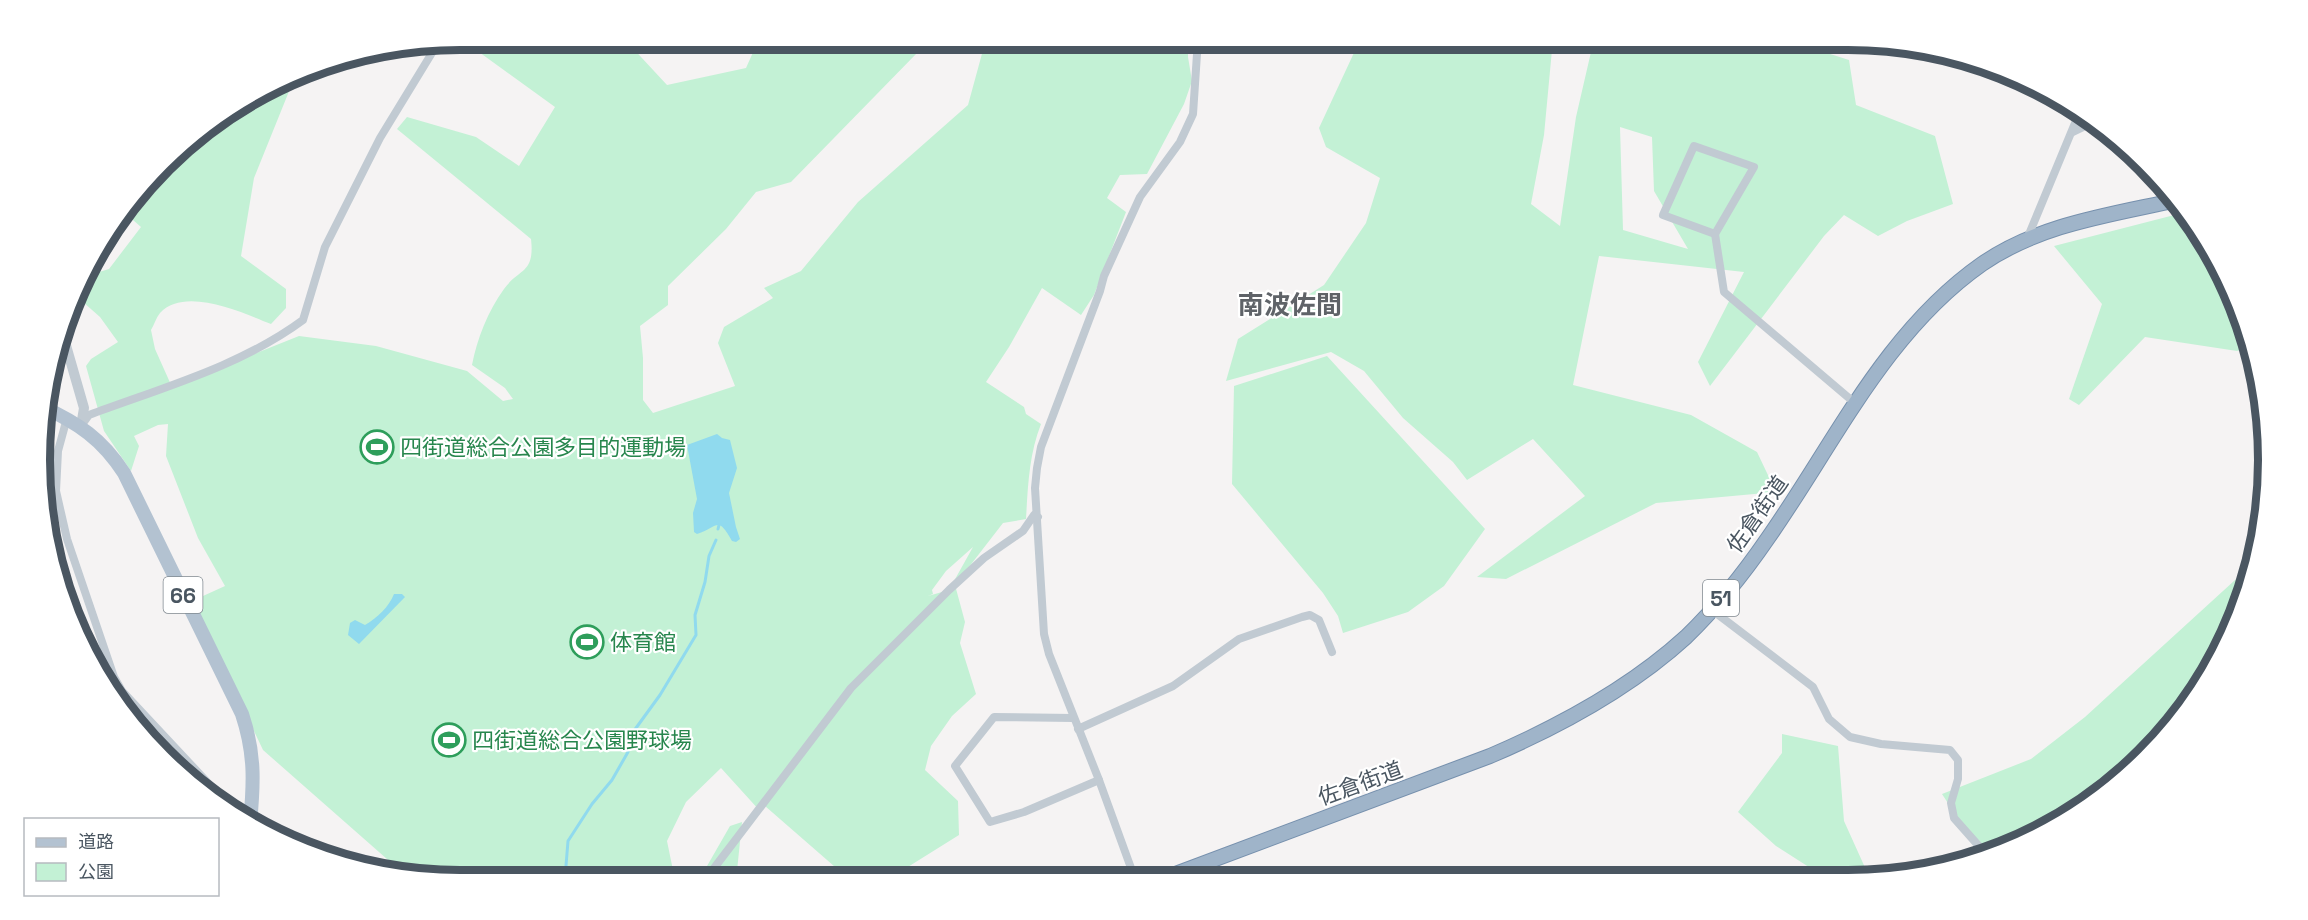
<svg xmlns="http://www.w3.org/2000/svg" width="2308" height="920" font-family="'Space Grotesk','Noto Sans JP',sans-serif">
  <style>
    .green { fill: #c3f1d5; fill-rule: evenodd }
    .water { fill: #90daee }
    .lines { fill: none; stroke-linecap: round; stroke-linejoin: round }
    .stream { stroke: #90daee; stroke-width: 3 }
    .trunk-casing { stroke: #7690ad; stroke-width: 16 }
    .minor { stroke: #c1cad2; stroke-width: 8 }
    .tertiary { stroke: #c1cad2; stroke-width: 10 }
    .primary { stroke: #b3c2d1; stroke-width: 14 }
    .trunk { stroke: #9fb4c9; stroke-width: 14 }
    .labels { text-anchor: middle; dominant-baseline: central; stroke-width: 4.5; stroke-linejoin: round; paint-order: stroke }
    .shield { fill: #fff; stroke: #808990; stroke-width: 1.5 }
    .shield-label { font-size: 21px; font-weight: bold; fill: #4a5661 }
    .leisure-label { font-size: 22px; fill: #27864d; stroke: #fff; text-anchor: start }
    .street-label { font-size: 22px; fill: #4a5661; stroke: #fff }
    .quarter-label { font-size: 26px; font-weight: bold; fill: #5f6368; stroke: #fff }
    .rim { fill: none; stroke: #4a5661; stroke-width: 8 }
  </style>
  <rect width="100%" height="100%" fill="#f5f3f3"/>
  <g class="green">
    <path d="M 461,39 L 630,39 L 628,43 L 667,85 L 746,68 L 759,39 L 924,39 L 917,53 L 791,182 L 756,192 L 726,229 L 668,286 L 668,305 L 640,326 L 643,358 L 643,400 L 653,413 L 735,386 L 718,343 L 724,327 L 773,298 L 764,288 L 801,271 L 858,202 L 968,105 L 986,39 L 1188,39 L 1188,57 L 1192,81 L 1184,104 L 1147,174 L 1120,175 L 1107,198 L 1126,212 L 1094,295 L 1081,315 L 1042,288 L 1009,347 L 986,382 L 1024,407 L 1026,414 L 1041,424 C 1029,455 1028,485 1026,519 L 1003,523 L 955,585 L 965,622 L 960,643 L 976,694 L 952,716 L 931,746 L 925,770 L 958,801 L 959,835 L 887,880 L 850,880 L 765,806 L 760,811 L 721,768 L 686,802 L 667,841 L 675,880 L 460,881 L 404,874 L 263,750 L 192,601 L 225,586 L 198,538 L 166,456 L 168,424 L 158,425 L 134,436 L 139,446 L 131,471 L 104,431 L 86,366 L 91,359 L 118,342 L 100,317 L 75,295 L 83,277 L 109,269 L 141,227 L 125,213 L 183,143 L 195,135 L 220,132 L 263,89 L 296,74 L 254,178 L 241,256 L 286,289 L 286,308 L 271,324 C 243,313 185,286 160,313 C 156,318 154,325 151,330 L 155,349 L 172,387 L 299,336 L 376,346 L 467,371 L 503,401 L 513,399 L 505,388 L 472,365 C 477,339 488,311 504,289 C 519,268 535,274 531,239 L 397,129 L 407,117 L 476,137 L 519,166 L 555,107 ZM 973,547 L 949,590 L 928,596 L 933,594 L 932,590 L 946,571 Z"/>
    <path d="M 1359,39 L 1553,39 L 1544,135 L 1531,204 L 1560,226 L 1576,117 L 1594,39 L 1813,39 L 1827,53 L 1849,60 L 1856,105 L 1935,136 L 1953,204 L 1907,221 L 1878,236 L 1844,215 L 1824,236 L 1710,386 L 1698,362 L 1744,272 L 1599,256 L 1573,385 L 1691,415 L 1757,452 L 1776,492 L 1656,503 L 1506,579 L 1477,577 L 1585,496 L 1533,439 L 1467,480 L 1453,462 L 1403,418 L 1364,371 L 1331,352 L 1226,381 L 1238,339 L 1324,285 L 1366,223 L 1380,178 L 1326,147 L 1319,128 L 1359,42 ZM 1620,127 L 1652,137 L 1654,191 L 1688,249 L 1623,230 Z"/>
    <path d="M 2186,212 L 2213,250 L 2247,325 L 2252,346 L 2237,351 L 2145,337 L 2079,405 L 2069,399 L 2102,304 L 2054,246 Z"/>
    <path d="M 1327,356 L 1485,529 L 1444,586 L 1408,612 L 1343,633 L 1338,616 L 1323,593 L 1232,484 L 1234,386 Z"/>
    <path d="M 2257,555 L 2255,569 L 2212,671 L 2126,776 L 2034,838 L 1981,854 L 1942,794 L 2031,759 L 2085,717 L 2246,570 Z"/>
    <path d="M 1782,734 L 1838,746 L 1844,821 L 1867,872 L 1890,868 L 1948,864 L 1903,877 L 1826,878 L 1776,846 L 1738,812 L 1782,753 Z"/>
    <path d="M 742,822 L 737,871 L 742,880 L 699,880 L 730,826 Z"/>
  </g>
  <g class="water">
    <path d="M 717,434 L 722,438 L 730,440 L 737,468 L 729,493 L 736,527 L 740,539 L 736,542 L 732,541 C 717,515 719,527 697,534 L 694,532 L 693,513 L 697,499 L 687,445 Z"/>
    <path d="M 394,594 L 402,594 L 405,597 L 359,644 L 348,635 L 350,623 L 355,620 L 365,625 C 377,618 389,607 394,594 Z"/>
  </g>
  <g class="lines">
    <g class="stream">
      <path d="M 718,529 L 719,525"/>
      <path d="M 562,881 L 565,878 L 568,841 L 592,804 L 612,780 L 628,752 L 628,739 L 660,695 L 696,635 L 695,615 L 705,582 L 709,556 L 716,540"/>
    </g>
    <g class="trunk-casing">
      <path id="trunk" d="M 1162,879 L 1490,756 C 1560,726 1629,689 1686,637 C 1716,608 1744,573 1768,538 C 1834,444 1885,332 1982,264 C 2040,224 2110,215 2177,200"/>
    </g>
    <g class="minor">
      <path d="M 2073,132 L 2096,121"/>
      <path d="M 1694,146 L 1754,167 L 1715,234 L 1663,215 Z"/>
      <path d="M 1715,234 L 1724,292 L 1856,404"/>
      <path d="M 2027,239 L 2080,111"/>
      <path d="M 67,418 L 58,451 L 56,491 L 67,539 L 114,677 L 122,691 L 237,814"/>
      <path d="M 81,426 L 89,415 C 161,388 241,366 303,320 L 325,247 L 380,138 L 438,43"/>
      <path d="M 1712,610 L 1813,687 L 1829,719 L 1850,737 L 1881,744 L 1950,750 L 1958,760 L 1958,779 L 1951,803 L 1954,818 L 1985,853"/>
      <path d="M 1073,718 L 994,717 L 955,766 L 990,822 L 1024,812 L 1099,780"/>
      <path d="M 1078,729 L 1173,686 L 1239,639 L 1302,617 L 1310,615 L 1319,620 L 1332,652"/>
      <path d="M 1135,879 L 1099,780 L 1049,654 L 1044,634 L 1035,488 L 1037,468 L 1041,447 L 1100,291 L 1104,276 L 1140,197 L 1180,142 L 1193,114 L 1198,39"/>
      <path d="M 705,880 L 851,688 L 949,590 L 984,558 L 1023,531 L 1034,515 L 1038,517"/>
    </g>
    <path class="tertiary" d="M 61,328 L 84,408 L 81,426"/>
    <path class="primary" d="M 43,407 C 78,423 102,439 124,473 L 242,714 C 255,753 254,782 250,823"/>
    <use href="#trunk" class="trunk"/>
  </g>
  <defs>
    <g id="stadium-ring" transform="scale(1.725)"><circle r="9.5" fill="#fff" stroke="#2e9e5b" stroke-width="1.5"/><path d="M0-5a6.5 5 0 1 0 0 10a6.5 5 0 1 0 0-10ZM-3.5-1.8h7v3.6h-7Z" fill="#2e9e5b"/></g>
  </defs>
  <g fill-rule="evenodd">
    <use href="#stadium-ring" x="377" y="447"/>
    <use href="#stadium-ring" x="587" y="642"/>
    <use href="#stadium-ring" x="449" y="740"/>
  </g>
  <g class="labels">
    <g class="shield">
      <rect x="163.5" y="577" width="39" height="36" rx="4.5"/>
      <rect x="1703" y="580" width="36" height="36" rx="4.5"/>
    </g>
    <g class="shield-label">
      <text x="183" y="595">66</text>
      <text x="1721" y="598">51</text>
    </g>
    <g class="leisure-label">
      <text x="400" y="447">四街道総合公園多目的運動場</text>
      <text x="610" y="642">体育館</text>
      <text x="472" y="740">四街道総合公園野球場</text>
    </g>
    <g class="street-label">
      <text transform="translate(1757 514) rotate(-55)">佐倉街道</text>
      <text transform="translate(1360 783) rotate(-20)">佐倉街道</text>
    </g>
    <g class="quarter-label">
      <text x="1290" y="305">南波佐間</text>
    </g>
  </g>
  <path d="M0 0H2308V920H0ZM460 50H1848A410 410 0 0 1 2258 460V460A410 410 0 0 1 1848 870H460A410 410 0 0 1 50 460V460A410 410 0 0 1 460 50Z" fill="#fff" fill-rule="evenodd"/>
  <path class="rim" d="M460 50H1848A410 410 0 0 1 2258 460V460A410 410 0 0 1 1848 870H460A410 410 0 0 1 50 460V460A410 410 0 0 1 460 50Z"/>
  <rect x="24" y="818" width="195" height="78" fill="#ffffff" stroke="#b7bbc0" stroke-width="1.5"/>
  <rect x="36" y="838" width="30" height="9" fill="#b3c2d1" stroke="#b7bbc0" stroke-width="1.5"/>
  <text x="78" y="848" font-size="18" fill="#4a5661">道路</text>
  <rect x="36" y="863" width="30" height="18" fill="#c3f1d5" stroke="#b7bbc0" stroke-width="1.5"/>
  <text x="78" y="878" font-size="18" fill="#4a5661">公園</text>
</svg>
